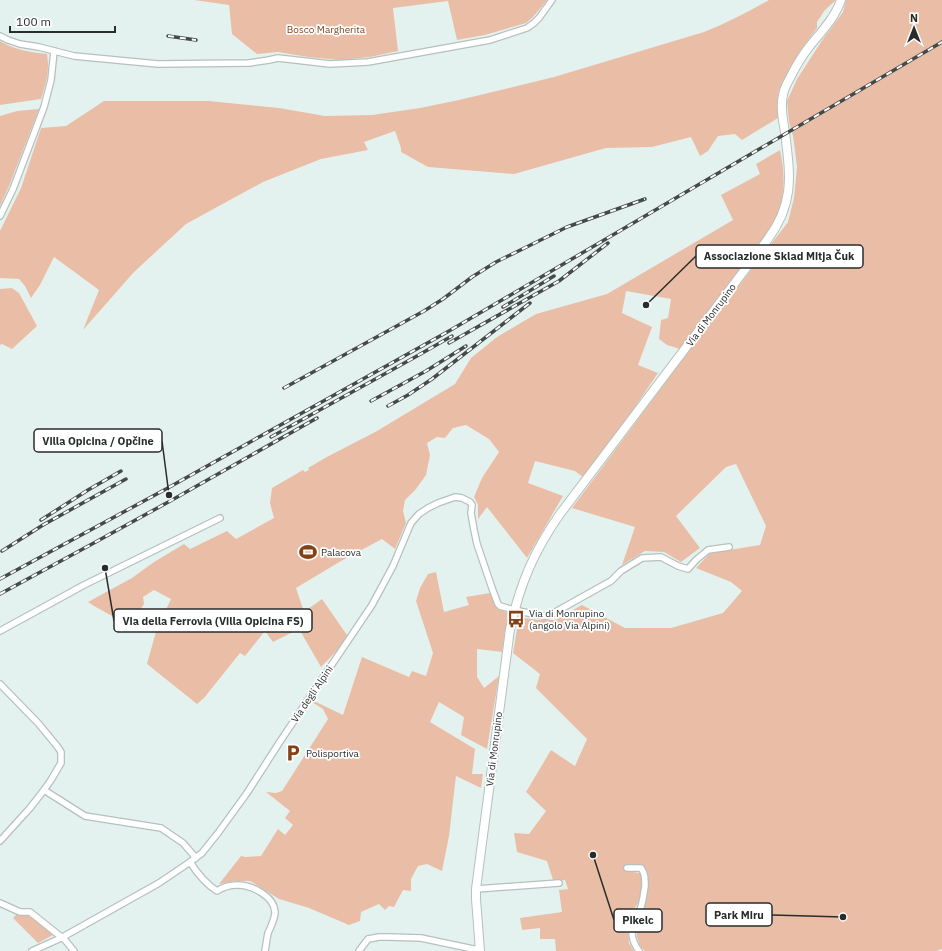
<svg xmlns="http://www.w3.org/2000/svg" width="942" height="951" font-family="'IBM Plex Sans',sans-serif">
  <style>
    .green { fill: #eabea6 }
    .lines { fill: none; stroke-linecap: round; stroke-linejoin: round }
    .minor-casing { stroke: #b4c1be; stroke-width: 8 }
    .secondary-casing { stroke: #b4c1be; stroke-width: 10 }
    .minor { stroke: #fff; stroke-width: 5.5 }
    .secondary { stroke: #fff; stroke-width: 8 }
    .rail-casing { stroke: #434a48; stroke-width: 3.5 }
    .rail { stroke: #fff; stroke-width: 2; stroke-dasharray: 6; stroke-linecap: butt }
    .labels { text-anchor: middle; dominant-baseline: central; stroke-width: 3.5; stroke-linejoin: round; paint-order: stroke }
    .park-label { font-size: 10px; fill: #7e4524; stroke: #fff }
    .street-label { font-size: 10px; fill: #282d2c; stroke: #fff }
    .poi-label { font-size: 10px; fill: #282d2c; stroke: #fff; text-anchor: start }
    .leader { fill: none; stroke: #282d2c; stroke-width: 1.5 }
    .callout-dot { fill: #282d2c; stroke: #fff; stroke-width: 1.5 }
    .callout { fill: #fff; stroke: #282d2c; stroke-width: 1.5 }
    .callout-label { font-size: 11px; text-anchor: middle; font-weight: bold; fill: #282d2c }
  </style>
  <rect width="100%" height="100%" fill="#e4f2ef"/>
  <g class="green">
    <path d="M 194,0 L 547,0 L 533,17 L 526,23 L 485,35 L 457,40 L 448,1 L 393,8 L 398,51 L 370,57 L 340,60 L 308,57 L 278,52 L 257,54 L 232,34 L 229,5 Z"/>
    <path d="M 769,0 L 836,0 L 825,10 L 817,22 L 817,28 L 803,47 L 794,62 L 779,90 L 777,102 L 778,118 L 742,140 L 735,134 L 718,136 L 708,151 L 700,156 L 691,137 L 652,147 L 606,148 L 514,174 L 428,167 L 401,152 L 401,148 L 395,131 L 364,142 L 368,150 L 321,159 L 263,182 L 186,224 L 134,272 L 83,330 L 99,290 L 54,257 L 40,285 L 31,298 L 25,286 L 19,279 L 0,278 L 0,231 L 21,188 L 41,128 L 66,126 L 104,101 L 209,101 L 279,108 L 325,116 L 372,115 L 420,108 L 459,100 L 554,77 L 704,32 C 727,23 748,12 769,0 Z"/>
    <path d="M 846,0 L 942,0 L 942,949 L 937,951 L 645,951 L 640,946 L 637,937 L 637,927 L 647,897 L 648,884 L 647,872 L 641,864 L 626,865 L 626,871 L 640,873 L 642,885 L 640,900 L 634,909 L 627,924 L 629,943 L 634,951 L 556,951 L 555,939 L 540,939 L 540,928 L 522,930 L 520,918 L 562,912 L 559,890 L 568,889 L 565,880 L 553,880 L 547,861 L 517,852 L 514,833 L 529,834 L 546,811 L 526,792 L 551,750 L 575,766 L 587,739 L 536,688 L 540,674 L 513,653 L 519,617 L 538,620 L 555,620 L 582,605 L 625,628 L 671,628 L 723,613 L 742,591 L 731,582 L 696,568 L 710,553 L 760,545 L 766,526 L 736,464 L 726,467 L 676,516 L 700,548 L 681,562 L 664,552 L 645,551 L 622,565 L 635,527 L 572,508 L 688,352 L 788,222 L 794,198 L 797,167 L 793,136 L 789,122 L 787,101 L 797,79 L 823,39 L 843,12 Z"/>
    <path d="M 0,41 C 14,50 31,52 47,54 C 50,72 46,82 41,99 L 0,105 Z"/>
    <path d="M 39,109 L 9,186 L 0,206 L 0,116 L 17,111 Z"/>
    <path d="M 780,150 C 784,168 785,187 781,205 C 775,229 754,252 739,272 C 719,297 699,323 680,349 L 667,345 L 659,339 L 661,320 L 668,318 L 671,299 L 626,291 L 622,313 L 652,327 L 638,365 L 658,373 L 609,445 L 583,477 L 575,471 L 535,461 L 528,483 L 563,496 L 527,558 L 487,507 L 478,519 L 478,505 L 474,497 L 482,478 L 499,452 L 489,439 L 466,425 L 453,428 L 445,438 L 437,437 L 427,443 L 430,455 L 426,475 L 416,489 L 405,500 L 403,511 L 406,523 L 395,549 L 382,539 L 341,561 L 296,588 L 304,612 L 322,599 L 349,638 L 321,667 L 299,629 L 273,642 L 265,631 L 245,656 L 240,653 L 204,698 L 197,704 L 147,664 L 157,628 L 171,599 L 154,590 L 143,597 L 144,604 L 130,626 L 94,606 L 88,602 L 132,578 L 154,562 L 184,544 L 190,549 L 227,531 L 236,539 L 274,518 L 270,503 L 272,488 L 303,470 L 305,472 L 309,470 L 308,468 L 325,458 L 377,431 L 455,384 L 471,358 L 497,337 L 536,314 L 607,294 L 733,220 L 721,195 L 760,174 L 756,164 Z"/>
    <path d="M 12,288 L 19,293 L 37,326 L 12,349 L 2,344 L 0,345 L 0,289 Z"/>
    <path d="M 436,572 L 444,612 L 469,605 L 466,597 L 490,593 L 498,608 L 508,613 L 502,652 L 477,649 L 477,677 L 484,688 L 499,676 L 487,749 L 461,735 L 464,717 L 439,702 L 430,722 L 475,749 L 472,774 L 483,774 L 481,788 L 456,776 L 449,836 L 442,871 L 427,864 L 418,866 L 411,879 L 411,891 L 403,890 L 394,907 L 389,906 L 385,910 L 379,904 L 361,912 L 360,921 L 349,925 L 309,908 L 279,899 L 250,881 L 236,881 L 219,884 L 241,856 L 246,857 L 261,856 L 278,829 L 285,835 L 293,825 L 285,818 L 290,811 L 266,792 L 276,793 L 282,791 L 328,719 L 323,709 L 312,702 L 314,701 L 343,715 L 362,657 L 409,677 L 412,671 L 426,676 L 433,653 L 416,601 L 420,588 L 428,574 Z"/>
    <path d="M 18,913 C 33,915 42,926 53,935 L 38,943 L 13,918 Z"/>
  </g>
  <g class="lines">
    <g class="minor-casing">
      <g id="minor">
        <path d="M 0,36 L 8,40 L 20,44 L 39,47 L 74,56 L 158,64 L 249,63 L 269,60 L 278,58 L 330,64 L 368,62 L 490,40 L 527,28 L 534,23 L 539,18 L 552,0"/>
        <path d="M 0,216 L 13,189 L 44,107 L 51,80 L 54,51"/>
        <path d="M 0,631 L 84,585 L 220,518"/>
        <path d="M 0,684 L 38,723 L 57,746 L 61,752 L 61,763 L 51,780 L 44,790"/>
        <path d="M 0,841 L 30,808 L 44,790 L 85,816 L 161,828 L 183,843 L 196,858"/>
        <path d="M 190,862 C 197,873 206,884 217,891 C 223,887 230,885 237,885 C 252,885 274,896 275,912 C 275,919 271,926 268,933 C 267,938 266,945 265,951"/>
        <path d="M 627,868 L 641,868 C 645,873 645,879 645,886 C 644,893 643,900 641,907 C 634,925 626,933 639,951"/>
        <path d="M 476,889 L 559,883"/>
        <path d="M 0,903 L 20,912 L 30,912 L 65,940 L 74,951"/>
        <path d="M 32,951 L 61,938 L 159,883 L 190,862 L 202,853 L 218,833 L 247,793 L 281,740 L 372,605 L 393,566 L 411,523 L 419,514 L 428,508 L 438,503 L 455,497 L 462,498 L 470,502 L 472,505 L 471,513 L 474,530 L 477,544 L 493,591 L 498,604 L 500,606 L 514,610 L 538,615 L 545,616 L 550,615 L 611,581 L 621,571 L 642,558 L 661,557 L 678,566 L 688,569 L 696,560 L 708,550 L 729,547"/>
        <path d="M 359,951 L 368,939 L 379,937 L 388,937 L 421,938 L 473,949 L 479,949"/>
      </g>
    </g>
    <g class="secondary-casing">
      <path id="secondary" d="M 480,951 L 476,899 L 476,889 L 510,629 C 520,584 534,551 560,514 L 768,239 C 795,202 790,175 785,132 C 783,120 780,107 783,95 C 784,88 788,82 791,76 C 796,66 802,56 809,47 C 820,33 835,18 841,0"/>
    </g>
    <use href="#minor" class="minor"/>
    <use href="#secondary" class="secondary"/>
    <g class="rail-casing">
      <g id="rail">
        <path d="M 168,36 L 196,40"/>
        <path d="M 503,307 L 554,276"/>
        <path d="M 449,343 L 559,281 L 608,243"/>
        <path d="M 284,388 L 424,311 L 443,299 L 472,277 L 496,262 L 567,227 L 645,199"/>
        <path d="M 371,401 L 426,371 L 466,346"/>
        <path d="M 388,406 L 408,395 L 432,379 L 530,303"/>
        <path d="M 271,437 L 417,356 L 452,336"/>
        <path d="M 41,520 L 88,490 L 121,471"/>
        <path d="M 2,551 L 43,525 L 126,479"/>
        <path d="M 0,579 L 166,489 L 449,331 L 942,42"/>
        <path d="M 0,594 L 92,544 L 172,500 L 317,418"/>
      </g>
    </g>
    <use href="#rail" class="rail"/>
  </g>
  <defs>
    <g id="stadium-bare" transform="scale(1.38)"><path d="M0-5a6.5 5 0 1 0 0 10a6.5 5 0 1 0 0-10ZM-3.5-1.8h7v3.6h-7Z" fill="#854115" stroke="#fff" stroke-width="2.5" paint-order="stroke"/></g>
    <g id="bus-bare" transform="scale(1.38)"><path d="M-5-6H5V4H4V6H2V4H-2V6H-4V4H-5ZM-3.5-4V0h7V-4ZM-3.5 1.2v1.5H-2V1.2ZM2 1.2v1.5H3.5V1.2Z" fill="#854115" stroke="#fff" stroke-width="2.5" paint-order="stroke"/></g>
    <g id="parking-bare" transform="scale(1.38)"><path d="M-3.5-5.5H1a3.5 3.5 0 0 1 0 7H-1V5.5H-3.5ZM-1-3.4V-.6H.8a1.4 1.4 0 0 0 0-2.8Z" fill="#854115" stroke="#fff" stroke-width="2.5" paint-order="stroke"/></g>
  </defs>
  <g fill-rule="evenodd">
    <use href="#stadium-bare" x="308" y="552"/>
    <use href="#bus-bare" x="516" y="619"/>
    <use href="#parking-bare" x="293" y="753"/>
  </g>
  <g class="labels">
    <g class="park-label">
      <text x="326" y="29">Bosco Margherita</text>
    </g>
    <g class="street-label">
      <text transform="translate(711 315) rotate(-53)">Via di Monrupino</text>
      <text transform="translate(312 694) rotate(-56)">Via degli Alpini</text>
      <text transform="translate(494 749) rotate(-83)">Via di Monrupino</text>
    </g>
    <g class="poi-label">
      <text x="321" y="552">Palacova</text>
      <text x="529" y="613">Via di Monrupino<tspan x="529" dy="12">(angolo Via Alpini)</tspan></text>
      <text x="306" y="753">Polisportiva</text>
    </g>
  </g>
  <path class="leader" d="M646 305L696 256M169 495L162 441M105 568L114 621M843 917L772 915M593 855L614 920"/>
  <g class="callout-dot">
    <circle cx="646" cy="305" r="4"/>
    <circle cx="169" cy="495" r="4"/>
    <circle cx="105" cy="568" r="4"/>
    <circle cx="843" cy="917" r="4"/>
    <circle cx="593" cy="855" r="4"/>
  </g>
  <g class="callout">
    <rect x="696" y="245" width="167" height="23" rx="4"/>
    <rect x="34" y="429" width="128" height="23" rx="4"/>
    <rect x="114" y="609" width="198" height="23" rx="4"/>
    <rect x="706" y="903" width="66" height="23" rx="4"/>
    <rect x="614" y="909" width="48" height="23" rx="4"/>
  </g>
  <g class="callout-label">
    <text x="779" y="260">Associazione Sklad Mitja Čuk</text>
    <text x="98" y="445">Villa Opicina / Opčine</text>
    <text x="213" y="625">Via della Ferrovia (Villa Opicina FS)</text>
    <text x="739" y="919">Park Miru</text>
    <text x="638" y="924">Pikelc</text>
  </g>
  <g transform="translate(914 28)" stroke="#ffffff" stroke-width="3" paint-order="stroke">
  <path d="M0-3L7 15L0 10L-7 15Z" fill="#282d2c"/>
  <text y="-6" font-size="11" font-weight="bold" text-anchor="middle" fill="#282d2c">N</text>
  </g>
  <path d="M10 26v6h105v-6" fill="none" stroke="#282d2c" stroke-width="2"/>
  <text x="16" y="26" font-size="12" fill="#282d2c" stroke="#ffffff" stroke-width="3" paint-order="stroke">100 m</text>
</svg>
